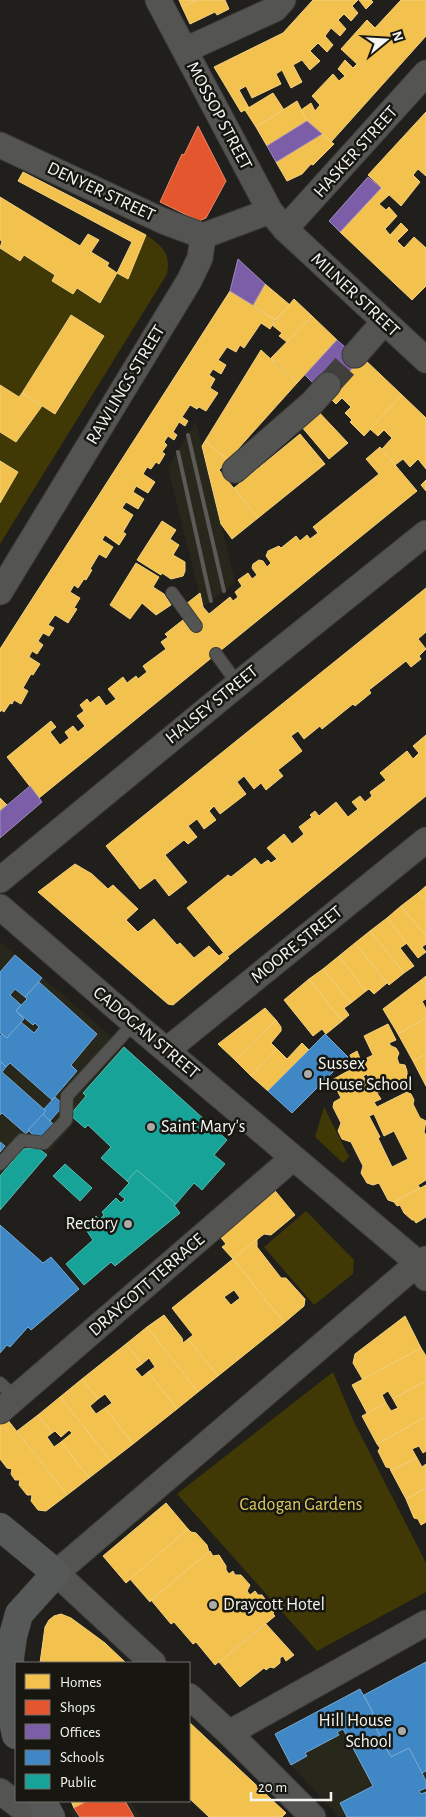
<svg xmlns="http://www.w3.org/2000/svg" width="426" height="1817" font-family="'Alegreya Sans',sans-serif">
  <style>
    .built { fill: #28271c }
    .green { fill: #403805 }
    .homes { fill: #f2c14e; stroke: #f3d17f; fill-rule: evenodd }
    .shops { fill: #e4572e; stroke: #e98668 }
    .offices { fill: #7b5ea7; stroke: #a08bbd }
    .schools { fill: #3f88c5; stroke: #76a9d2 }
    .public { fill: #17a398; stroke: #5abcb3 }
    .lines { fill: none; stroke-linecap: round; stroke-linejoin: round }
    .street-tunnel { stroke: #403f3b; stroke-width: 25; stroke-dasharray: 25 12; stroke-linecap: butt }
    .lane-casing { stroke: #3c3b38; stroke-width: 14 }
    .street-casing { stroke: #3c3b38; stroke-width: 27 }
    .secondary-casing { stroke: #3c3b38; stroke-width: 29 }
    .lane { stroke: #545452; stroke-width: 12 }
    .street { stroke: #545452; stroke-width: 25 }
    .secondary { stroke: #575858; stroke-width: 28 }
    .rail { stroke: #5b5a57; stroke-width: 4 }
    .poi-dot { fill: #aaaaa6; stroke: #171611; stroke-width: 2 }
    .labels { text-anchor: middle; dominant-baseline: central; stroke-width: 5; stroke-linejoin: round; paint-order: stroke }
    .street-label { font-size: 18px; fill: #f5f5f1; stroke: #171611 }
    .poi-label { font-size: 18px; fill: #f5f5f1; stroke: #171611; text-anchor: start }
    .park-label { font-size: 18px; fill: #decc63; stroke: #171611 }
  </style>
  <rect width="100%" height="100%" fill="#201f1b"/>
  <g class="built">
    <path d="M 196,421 L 235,582 L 203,607 L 168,468 Z"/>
    <path d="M 0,942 L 124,1047 L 83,1093 L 86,1096 L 70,1115 L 76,1120 L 47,1155 L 38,1148 L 23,1149 L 0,1176 Z"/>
    <path d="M 426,1662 L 426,1817 L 339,1817 L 291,1765 L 275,1734 L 360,1689 L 364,1695 Z"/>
    <path d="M 87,1801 L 130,1801 L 140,1817 L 73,1817 L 69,1810 Z"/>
  </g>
  <g class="green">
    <path d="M 146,235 C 162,246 171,253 167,274 L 0,544 L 0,503 L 18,472 L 0,461 L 0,432 L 16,442 L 42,406 L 56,414 L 104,336 L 71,315 L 19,397 L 0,385 L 0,248 L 19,261 L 24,255 L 55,275 L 73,294 L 77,288 L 100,303 L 117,273 L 128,278 Z"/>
    <path d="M 324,1107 L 349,1157 L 343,1163 L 315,1137 Z"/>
    <path d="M 306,1211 L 354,1260 L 353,1274 L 314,1305 L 264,1247 Z"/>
    <path d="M 333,1372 L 354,1422 L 426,1563 L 426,1592 L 317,1651 L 177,1494 Z"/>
  </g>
  <g class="homes">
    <path d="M 179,0 L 198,0 L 182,7 Z"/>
    <path d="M 198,0 L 225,0 L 229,9 L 217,15 L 215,12 L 190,24 L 182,7 Z"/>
    <path d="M 313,0 L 358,0 L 352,6 L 358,13 L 351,21 L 344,14 L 338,20 L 346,29 L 340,36 L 331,28 L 325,36 L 333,45 L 327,52 L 318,43 L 310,51 L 320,61 L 310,70 L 302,60 L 293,65 L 302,82 L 291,88 L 282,70 L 276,74 L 281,84 L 252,98 L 246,86 L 239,90 L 249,108 L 241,112 L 214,67 L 283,33 Z"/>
    <path d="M 359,0 L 371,0 L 373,2 L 366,9 Z"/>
    <path d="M 401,0 L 426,0 L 426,36 L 331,142 L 307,121 L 301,110 L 311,103 L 315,111 L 320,105 L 312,96 L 333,74 L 339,81 L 345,76 L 338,69 L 345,60 L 353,68 L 357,64 L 341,49 L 367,20 L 375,28 Z"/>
    <path d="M 273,93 L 284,110 L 256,127 L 245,110 Z"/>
    <path d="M 297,101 L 307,121 L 267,146 L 256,127 Z"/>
    <path d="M 426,112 L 426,176 L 418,169 L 413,175 L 420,182 L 401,206 L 368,175 Z"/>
    <path d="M 322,134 L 334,144 L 313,165 L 311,164 L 302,174 L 287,181 L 276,162 Z"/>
    <path d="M 23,172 L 146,235 L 128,279 L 117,273 L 132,242 L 18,181 Z"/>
    <path d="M 381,188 L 389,195 L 379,204 L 386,210 L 389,207 L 397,216 L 385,229 L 390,235 L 401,223 L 408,230 L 397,241 L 404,248 L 414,237 L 426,248 L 426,286 L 412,300 L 340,232 Z"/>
    <path d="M 0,197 L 80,246 L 88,234 L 99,240 L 91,252 L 109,263 L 107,266 L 117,273 L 100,303 L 77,288 L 73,294 L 52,281 L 55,275 L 24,255 L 20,261 L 0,248 L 2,241 L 0,240 Z"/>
    <path d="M 265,284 L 290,305 L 275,320 L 253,305 Z"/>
    <path d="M 230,291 L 275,320 L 270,329 L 261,323 L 244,348 L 240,345 L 236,352 L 227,347 L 218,360 L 226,365 L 221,374 L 213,369 L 209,375 L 215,379 L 210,388 L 218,393 L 206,411 L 199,407 L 197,409 L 190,405 L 182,417 L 188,421 L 185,426 L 179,422 L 173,432 L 177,435 L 174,440 L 168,436 L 164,442 L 167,445 L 162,452 L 165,454 L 159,464 L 156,462 L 151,469 L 147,467 L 143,474 L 155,482 L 148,493 L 136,486 L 133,492 L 144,499 L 138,509 L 126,502 L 122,508 L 133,515 L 123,532 L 126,534 L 119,545 L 105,535 L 102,540 L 113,547 L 106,558 L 99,554 L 90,569 L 92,570 L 86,580 L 84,579 L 78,588 L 74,585 L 70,592 L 80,598 L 74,608 L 77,609 L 68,623 L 55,615 L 48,625 L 54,628 L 49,636 L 43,633 L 38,641 L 43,645 L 37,654 L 32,651 L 29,657 L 40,664 L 33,675 L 31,674 L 23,688 L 28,691 L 21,704 L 14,700 L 12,704 L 10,703 L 4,712 L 1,710 L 0,712 L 0,649 Z"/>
    <path d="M 294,299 L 312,316 L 287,342 L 279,336 L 282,333 L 272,325 Z"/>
    <path d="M 71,315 L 104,336 L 55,414 L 22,393 Z"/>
    <path d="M 312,316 L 337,340 L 297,383 L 271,358 Z"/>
    <path d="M 261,350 L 297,383 L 228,460 L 205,441 Z"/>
    <path d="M 362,357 L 402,395 L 364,436 L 350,422 L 352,420 L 345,413 L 351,407 L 342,398 L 336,404 L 328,396 Z"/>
    <path d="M 0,385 L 19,397 L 22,393 L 42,406 L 16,442 L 0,432 Z"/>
    <path d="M 402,395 L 426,418 L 426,469 L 418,459 L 410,467 L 403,459 L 395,465 L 382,449 L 392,438 L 384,430 L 378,436 L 370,429 Z"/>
    <path d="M 315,408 L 348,443 L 329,459 L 301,426 Z"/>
    <path d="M 300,434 L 325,464 L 258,518 L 234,488 Z"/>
    <path d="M 205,441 L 228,460 L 219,470 L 258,518 L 232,539 L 221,524 L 202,446 Z"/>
    <path d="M 380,447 L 417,491 L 39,798 L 7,757 L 51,721 L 56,727 L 50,732 L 60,745 L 69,738 L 65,732 L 73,726 L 78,732 L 85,726 L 77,716 L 84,711 L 80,705 L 87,699 L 90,703 L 99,696 L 106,706 L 116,699 L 108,689 L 123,677 L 127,683 L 136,676 L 138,679 L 147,672 L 143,666 L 166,649 L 161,642 L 168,637 L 165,634 L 183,620 L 191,631 L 201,623 L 186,604 L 200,593 L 203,607 L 209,614 L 230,597 L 233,601 L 238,597 L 235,592 L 242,586 L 238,580 L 248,573 L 252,579 L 257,575 L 252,568 L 253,564 L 259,560 L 263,561 L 267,567 L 271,563 L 266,556 L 268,551 L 279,546 L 281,548 L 296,536 L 300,541 L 307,535 L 310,539 L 318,533 L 313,527 L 379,474 L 366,459 Z"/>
    <path d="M 0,461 L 18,472 L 0,503 Z"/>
    <path d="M 426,480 L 426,491 L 421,485 Z"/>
    <path d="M 162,521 L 176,530 L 170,539 L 179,545 L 173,555 L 185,562 L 185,571 L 183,576 L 171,579 L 162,573 L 161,575 L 137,560 Z"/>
    <path d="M 136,563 L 159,577 L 153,587 L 164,594 L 171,605 L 156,615 L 142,603 L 130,619 L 110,605 Z"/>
    <path d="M 426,588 L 426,632 L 418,639 L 426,649 L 419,656 L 421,659 L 411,667 L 406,661 L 369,690 L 371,693 L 355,706 L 353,704 L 322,729 L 320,726 L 304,739 L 298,731 L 291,736 L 302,751 L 278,770 L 283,776 L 266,790 L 261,783 L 254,789 L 244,776 L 237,782 L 246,794 L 220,814 L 214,806 L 209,811 L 216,820 L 204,829 L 197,819 L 188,826 L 197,837 L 188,844 L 184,840 L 165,855 L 187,882 L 169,896 L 155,878 L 140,889 L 106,846 Z"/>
    <path d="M 426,735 L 426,796 L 227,957 L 187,908 L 228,875 L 231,877 L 255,858 L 261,865 L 268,860 L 271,863 L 277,859 L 267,848 L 284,834 L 292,844 L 304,834 L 299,827 L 312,817 L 310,815 L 315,811 L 319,816 L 336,802 L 348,817 L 358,809 L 352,802 L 360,796 L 365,802 L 372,796 L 370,792 L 386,780 L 380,773 L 407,751 L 413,759 L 419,753 L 413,746 Z"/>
    <path d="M 0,798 L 7,805 L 0,811 Z"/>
    <path d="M 75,864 L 92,874 L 108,889 L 113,885 L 138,909 L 126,920 L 138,932 L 154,919 L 177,945 L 180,943 L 194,958 L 209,946 L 219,956 L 223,953 L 229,958 L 173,1005 L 168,1004 L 38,892 Z"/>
    <path d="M 426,886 L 426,903 L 418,893 Z"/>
    <path d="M 418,893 L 426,903 L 426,936 L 401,906 Z"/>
    <path d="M 401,906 L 426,936 L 426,944 L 422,947 L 426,952 L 418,958 L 387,918 Z"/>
    <path d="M 387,918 L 407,943 L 400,948 L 414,966 L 404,973 L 370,931 Z"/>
    <path d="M 370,931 L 404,973 L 389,985 L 355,943 Z"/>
    <path d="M 355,943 L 387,983 L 374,994 L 369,989 L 366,991 L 339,956 Z"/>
    <path d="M 339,956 L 366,991 L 351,1003 L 323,969 Z"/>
    <path d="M 323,969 L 351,1003 L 344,1008 L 349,1015 L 342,1021 L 309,979 Z"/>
    <path d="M 426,976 L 426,989 L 421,980 Z"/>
    <path d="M 309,979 L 342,1021 L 326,1034 L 322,1029 L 313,1036 L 284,1000 Z"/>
    <path d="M 421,980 L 426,989 L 426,999 L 422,1001 L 426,1009 L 426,1018 L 398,1034 L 383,1009 Z"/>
    <path d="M 265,1008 L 276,1020 L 235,1060 L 218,1044 Z"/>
    <path d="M 426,1018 L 426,1054 L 413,1061 L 398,1034 Z"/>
    <path d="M 276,1020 L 281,1027 L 281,1031 L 271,1043 L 277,1049 L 251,1076 L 235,1060 Z"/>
    <path d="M 388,1024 L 396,1040 L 389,1043 L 391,1046 L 396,1048 L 399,1053 L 397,1058 L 399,1064 L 405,1065 L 407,1071 L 407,1078 L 377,1093 L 381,1099 L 374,1102 L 377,1107 L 407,1092 L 411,1094 L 414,1100 L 413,1104 L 420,1118 L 426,1121 L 424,1132 L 426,1135 L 426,1180 L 418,1185 L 420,1188 L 394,1202 L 388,1200 L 379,1183 L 373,1185 L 367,1183 L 361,1173 L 363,1166 L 351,1142 L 342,1139 L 338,1131 L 341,1123 L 333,1107 L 334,1102 L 341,1098 L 332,1080 L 348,1071 L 346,1066 L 353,1062 L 350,1055 L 357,1051 L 361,1061 L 373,1055 L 364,1036 ZM 367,1074 L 375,1091 L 372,1092 L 363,1076 ZM 374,1114 L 384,1136 L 394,1131 L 408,1159 L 392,1167 L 378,1138 L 380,1137 L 369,1116 Z"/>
    <path d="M 302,1043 L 309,1050 L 268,1091 L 251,1076 L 277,1049 L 287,1059 Z"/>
    <path d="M 426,1054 L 426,1086 L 413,1061 Z"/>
    <path d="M 426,1185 L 426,1217 L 416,1223 L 414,1220 L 412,1220 L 404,1213 L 400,1205 L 397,1206 L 394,1202 Z"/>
    <path d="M 272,1187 L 295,1215 L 271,1235 L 264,1234 L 233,1259 L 222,1247 L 226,1244 L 218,1234 Z"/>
    <path d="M 257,1239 L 257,1247 L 281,1278 L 286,1278 L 305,1299 L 304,1306 L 284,1323 L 233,1259 Z"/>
    <path d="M 233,1259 L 284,1323 L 218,1376 L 188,1339 L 193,1335 L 172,1308 ZM 234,1290 L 240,1298 L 231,1305 L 224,1297 Z"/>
    <path d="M 164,1315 L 182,1338 L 183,1343 L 188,1339 L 218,1376 L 198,1392 L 147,1327 Z"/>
    <path d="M 405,1316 L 421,1348 L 363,1380 L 353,1363 L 355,1354 Z"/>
    <path d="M 147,1327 L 198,1392 L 177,1409 L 148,1372 L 155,1367 L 149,1358 L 142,1364 L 126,1344 Z"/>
    <path d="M 126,1344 L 142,1364 L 135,1369 L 142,1377 L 148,1372 L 177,1409 L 133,1444 L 105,1408 L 112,1403 L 105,1394 L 98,1399 L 82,1379 Z"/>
    <path d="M 421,1348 L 426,1356 L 426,1381 L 393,1399 L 388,1391 L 382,1395 L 386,1403 L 367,1413 L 352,1385 Z"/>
    <path d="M 82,1379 L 98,1399 L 90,1406 L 96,1414 L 105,1408 L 133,1444 L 111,1461 L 60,1397 Z"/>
    <path d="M 426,1381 L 426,1417 L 377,1444 L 362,1416 L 386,1403 L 391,1411 L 398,1408 L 393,1399 Z"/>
    <path d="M 60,1397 L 111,1461 L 89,1478 L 61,1442 L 72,1433 L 69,1430 L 61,1437 L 55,1431 L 52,1433 L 38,1415 Z"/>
    <path d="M 38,1415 L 52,1433 L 47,1437 L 54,1447 L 61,1442 L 89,1478 L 67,1495 L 17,1431 Z"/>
    <path d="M 426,1417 L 426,1451 L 423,1453 L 419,1446 L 412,1449 L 417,1458 L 391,1471 L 390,1468 L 386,1467 L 378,1451 L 380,1448 L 377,1444 Z"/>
    <path d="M 7,1419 L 67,1495 L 46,1511 L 38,1510 L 31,1501 L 32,1495 L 27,1495 L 19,1485 L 20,1480 L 15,1480 L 11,1474 L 12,1469 L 7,1468 L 0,1459 L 0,1424 Z"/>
    <path d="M 417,1458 L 422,1467 L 426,1464 L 426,1488 L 406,1499 L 391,1471 Z"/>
    <path d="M 426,1488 L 426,1522 L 421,1525 L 418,1519 L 414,1518 L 406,1499 Z"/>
    <path d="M 166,1503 L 188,1529 L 126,1583 L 103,1556 Z"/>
    <path d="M 188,1529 L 191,1532 L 196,1533 L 207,1545 L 209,1552 L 151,1600 L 150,1602 L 130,1579 Z"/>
    <path d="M 210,1551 L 213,1556 L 219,1555 L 226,1566 L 226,1570 L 229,1574 L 233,1571 L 235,1575 L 241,1575 L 250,1585 L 247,1591 L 250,1595 L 255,1591 L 258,1595 L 262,1595 L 274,1611 L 273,1614 L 275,1616 L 215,1665 L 196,1642 L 193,1644 L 174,1622 L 171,1624 L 151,1600 Z"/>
    <path d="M 61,1614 L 71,1618 L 105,1643 L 126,1663 L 40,1663 L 45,1627 L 49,1620 L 54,1616 Z"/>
    <path d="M 266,1624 L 294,1655 L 286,1661 L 283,1656 L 280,1658 L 280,1663 L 274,1668 L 270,1667 L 266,1670 L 264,1668 L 240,1687 L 219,1662 Z"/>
    <path d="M 189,1722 L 286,1813 L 282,1817 L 209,1817 L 189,1798 Z"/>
    <path d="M 71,1801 L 88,1801 L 74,1808 Z"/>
  </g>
  <g class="shops">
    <path d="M 198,126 L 226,181 L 206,218 L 199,221 L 160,202 L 182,154 L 184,155 Z"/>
    <path d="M 88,1801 L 125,1801 L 134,1817 L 80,1817 L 74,1808 Z"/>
  </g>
  <g class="offices">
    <path d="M 307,121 L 322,134 L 276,162 L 267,146 Z"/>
    <path d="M 368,177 L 381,188 L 340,232 L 329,221 Z"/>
    <path d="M 238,259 L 265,284 L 253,305 L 230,291 Z"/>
    <path d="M 337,340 L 360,360 L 333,389 L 315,385 L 305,375 Z"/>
    <path d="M 30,786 L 42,802 L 0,838 L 0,811 Z"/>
  </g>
  <g class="schools">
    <path d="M 15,955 L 42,978 L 25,997 L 15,989 L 10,995 L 21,1005 L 16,1011 L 24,1019 L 7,1038 L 0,1033 L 0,972 Z"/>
    <path d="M 39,982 L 97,1034 L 71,1065 L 77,1071 L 52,1100 L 10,1063 L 6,1067 L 0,1061 L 0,1036 L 2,1034 L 7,1038 L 21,1022 L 34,1033 L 39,1027 L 35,1023 L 33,1025 L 16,1011 L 27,999 L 25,997 Z"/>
    <path d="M 325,1034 L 348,1057 L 292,1113 L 268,1091 Z"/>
    <path d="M 0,1061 L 6,1067 L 2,1072 L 46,1111 L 26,1134 L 2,1113 L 0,1115 Z"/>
    <path d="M 55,1097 L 64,1105 L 50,1121 L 43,1114 L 46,1111 L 44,1109 Z"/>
    <path d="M 43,1114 L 53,1124 L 42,1137 L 35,1137 L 28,1130 Z"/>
    <path d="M 0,1142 L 5,1146 L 0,1152 Z"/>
    <path d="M 0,1225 L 43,1263 L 51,1257 L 79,1289 L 31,1330 L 28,1327 L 10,1347 L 7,1345 L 0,1353 Z"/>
    <path d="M 426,1662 L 426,1771 L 422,1773 L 409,1748 L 391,1757 L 369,1715 L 373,1713 L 364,1695 Z"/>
    <path d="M 360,1689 L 373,1713 L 369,1715 L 391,1757 L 409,1748 L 422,1773 L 426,1781 L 426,1788 L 419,1791 L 421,1794 L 426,1792 L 426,1817 L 347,1817 L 340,1803 L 373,1786 L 343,1729 L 337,1732 L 339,1735 L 305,1753 L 307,1756 L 291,1765 L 275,1734 Z"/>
  </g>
  <g class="public">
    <path d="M 124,1047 L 227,1140 L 214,1155 L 225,1164 L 202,1190 L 194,1183 L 176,1204 L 137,1170 L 127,1181 L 101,1158 L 111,1147 L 88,1125 L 85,1128 L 70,1115 L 86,1096 L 83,1093 Z"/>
    <path d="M 38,1148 L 47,1155 L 0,1210 L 0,1176 L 23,1149 Z"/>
    <path d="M 65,1164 L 92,1188 L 80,1201 L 53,1176 Z"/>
    <path d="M 137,1170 L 176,1204 L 174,1205 L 180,1213 L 115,1266 L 111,1262 L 84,1285 L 66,1264 L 93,1240 L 84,1227 L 96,1216 L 99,1220 L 104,1215 L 102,1212 L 116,1198 L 121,1203 L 125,1199 L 119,1194 L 129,1183 L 127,1181 Z"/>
  </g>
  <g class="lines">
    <path class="street-tunnel" d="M 328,385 L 355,355"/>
    <g class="lane-casing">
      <g id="lane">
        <path d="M 172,593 L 196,626"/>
        <path d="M 216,654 L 238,684"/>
        <path d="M 0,1164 L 22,1140 L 44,1143 L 66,1120 L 67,1096 L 134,1023"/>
        <path d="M 0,1383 L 16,1398"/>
      </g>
    </g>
    <g class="street-casing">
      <g id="street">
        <path d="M 158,0 L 270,211 L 285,229 L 426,360"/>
        <path d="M 185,50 L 275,9 L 283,0"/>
        <path d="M 0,145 L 163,221 L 203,236"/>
        <path d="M 285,229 L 426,73"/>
        <path d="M 203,236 L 270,211"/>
        <path d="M 355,355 L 384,322"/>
        <path d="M 235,470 L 312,403 L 328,385"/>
        <path d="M 0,592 L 189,281 L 200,258 L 203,236"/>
        <path d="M 0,880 L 238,684 L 426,533"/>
        <path d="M 0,907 L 134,1023 L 418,1263 L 426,1278"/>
        <path d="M 167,1050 L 426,840"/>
        <path d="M 0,1411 L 293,1158"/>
        <path d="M 153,1663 L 56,1573 L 418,1263 L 426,1259"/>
        <path d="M 189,1696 L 229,1733 L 313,1817"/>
        <path d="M 229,1733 L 426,1623"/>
        <path d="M 0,1791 L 33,1817"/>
      </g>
    </g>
    <g class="secondary-casing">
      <g id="secondary">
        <path d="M 0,1527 L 56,1573 L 19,1614 L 13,1636 L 10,1657 L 10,1688 L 13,1721 L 16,1735"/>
        <path d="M 42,1801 L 51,1817"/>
      </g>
    </g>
    <use href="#lane" class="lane"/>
    <use href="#street" class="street"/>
    <use href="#secondary" class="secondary"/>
    <g class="rail">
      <path d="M 188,435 L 224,591"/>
      <path d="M 178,452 L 211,601"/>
    </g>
  </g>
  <g class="poi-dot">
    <circle cx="308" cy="1074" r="5"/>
    <circle cx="151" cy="1127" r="5"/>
    <circle cx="128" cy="1224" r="5"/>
    <circle cx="213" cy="1605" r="5"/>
    <circle cx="402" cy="1731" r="5"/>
  </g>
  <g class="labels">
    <g class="street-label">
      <text transform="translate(219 116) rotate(62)">MOSSOP STREET</text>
      <text transform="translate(356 152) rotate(-48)">HASKER STREET</text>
      <text transform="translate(101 192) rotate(25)">DENYER STREET</text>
      <text transform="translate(355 295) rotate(43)">MILNER STREET</text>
      <text transform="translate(126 385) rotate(-59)">RAWLINGS STREET</text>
      <text transform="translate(212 705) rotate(-39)">HALSEY STREET</text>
      <text transform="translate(297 945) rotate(-39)">MOORE STREET</text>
      <text transform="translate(146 1033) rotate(40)">CADOGAN STREET</text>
      <text transform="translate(147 1285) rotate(-41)">DRAYCOTT TERRACE</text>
    </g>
    <g class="poi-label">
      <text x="318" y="1064">Sussex<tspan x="318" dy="21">House School</tspan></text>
      <text x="161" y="1127">Saint Mary's</text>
      <text x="118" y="1224" text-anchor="end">Rectory</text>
      <text x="223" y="1605">Draycott Hotel</text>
      <text x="392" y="1721" text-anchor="end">Hill House<tspan x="392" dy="21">School</tspan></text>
    </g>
    <g class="park-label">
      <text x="301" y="1505">Cadogan Gardens</text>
    </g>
  </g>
  <rect x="15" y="1662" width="175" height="140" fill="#171611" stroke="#706f6b"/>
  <rect x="25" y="1674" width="25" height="15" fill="#f2c14e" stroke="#706f6b"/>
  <text x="60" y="1687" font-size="15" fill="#f5f5f1">Homes</text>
  <rect x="25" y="1700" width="25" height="15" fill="#e4572e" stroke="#706f6b"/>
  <text x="60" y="1712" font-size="15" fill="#f5f5f1">Shops</text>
  <rect x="25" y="1724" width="25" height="15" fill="#7b5ea7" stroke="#706f6b"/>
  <text x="60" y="1737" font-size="15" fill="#f5f5f1">Offices</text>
  <rect x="25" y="1750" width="25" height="15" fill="#3f88c5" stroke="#706f6b"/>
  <text x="60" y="1762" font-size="15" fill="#f5f5f1">Schools</text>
  <rect x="25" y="1774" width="25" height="15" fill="#17a398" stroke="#706f6b"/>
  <text x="60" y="1787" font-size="15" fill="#f5f5f1">Public</text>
  <g transform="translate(386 40) rotate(72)" stroke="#171611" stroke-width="4" paint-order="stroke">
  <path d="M0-4L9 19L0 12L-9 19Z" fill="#f5f5f1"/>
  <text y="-8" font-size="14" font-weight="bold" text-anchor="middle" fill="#f5f5f1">N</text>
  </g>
  <path d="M251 1792v8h80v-8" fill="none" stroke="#f5f5f1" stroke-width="2.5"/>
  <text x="258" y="1792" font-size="15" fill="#f5f5f1" stroke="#171611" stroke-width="4" paint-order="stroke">20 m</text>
</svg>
